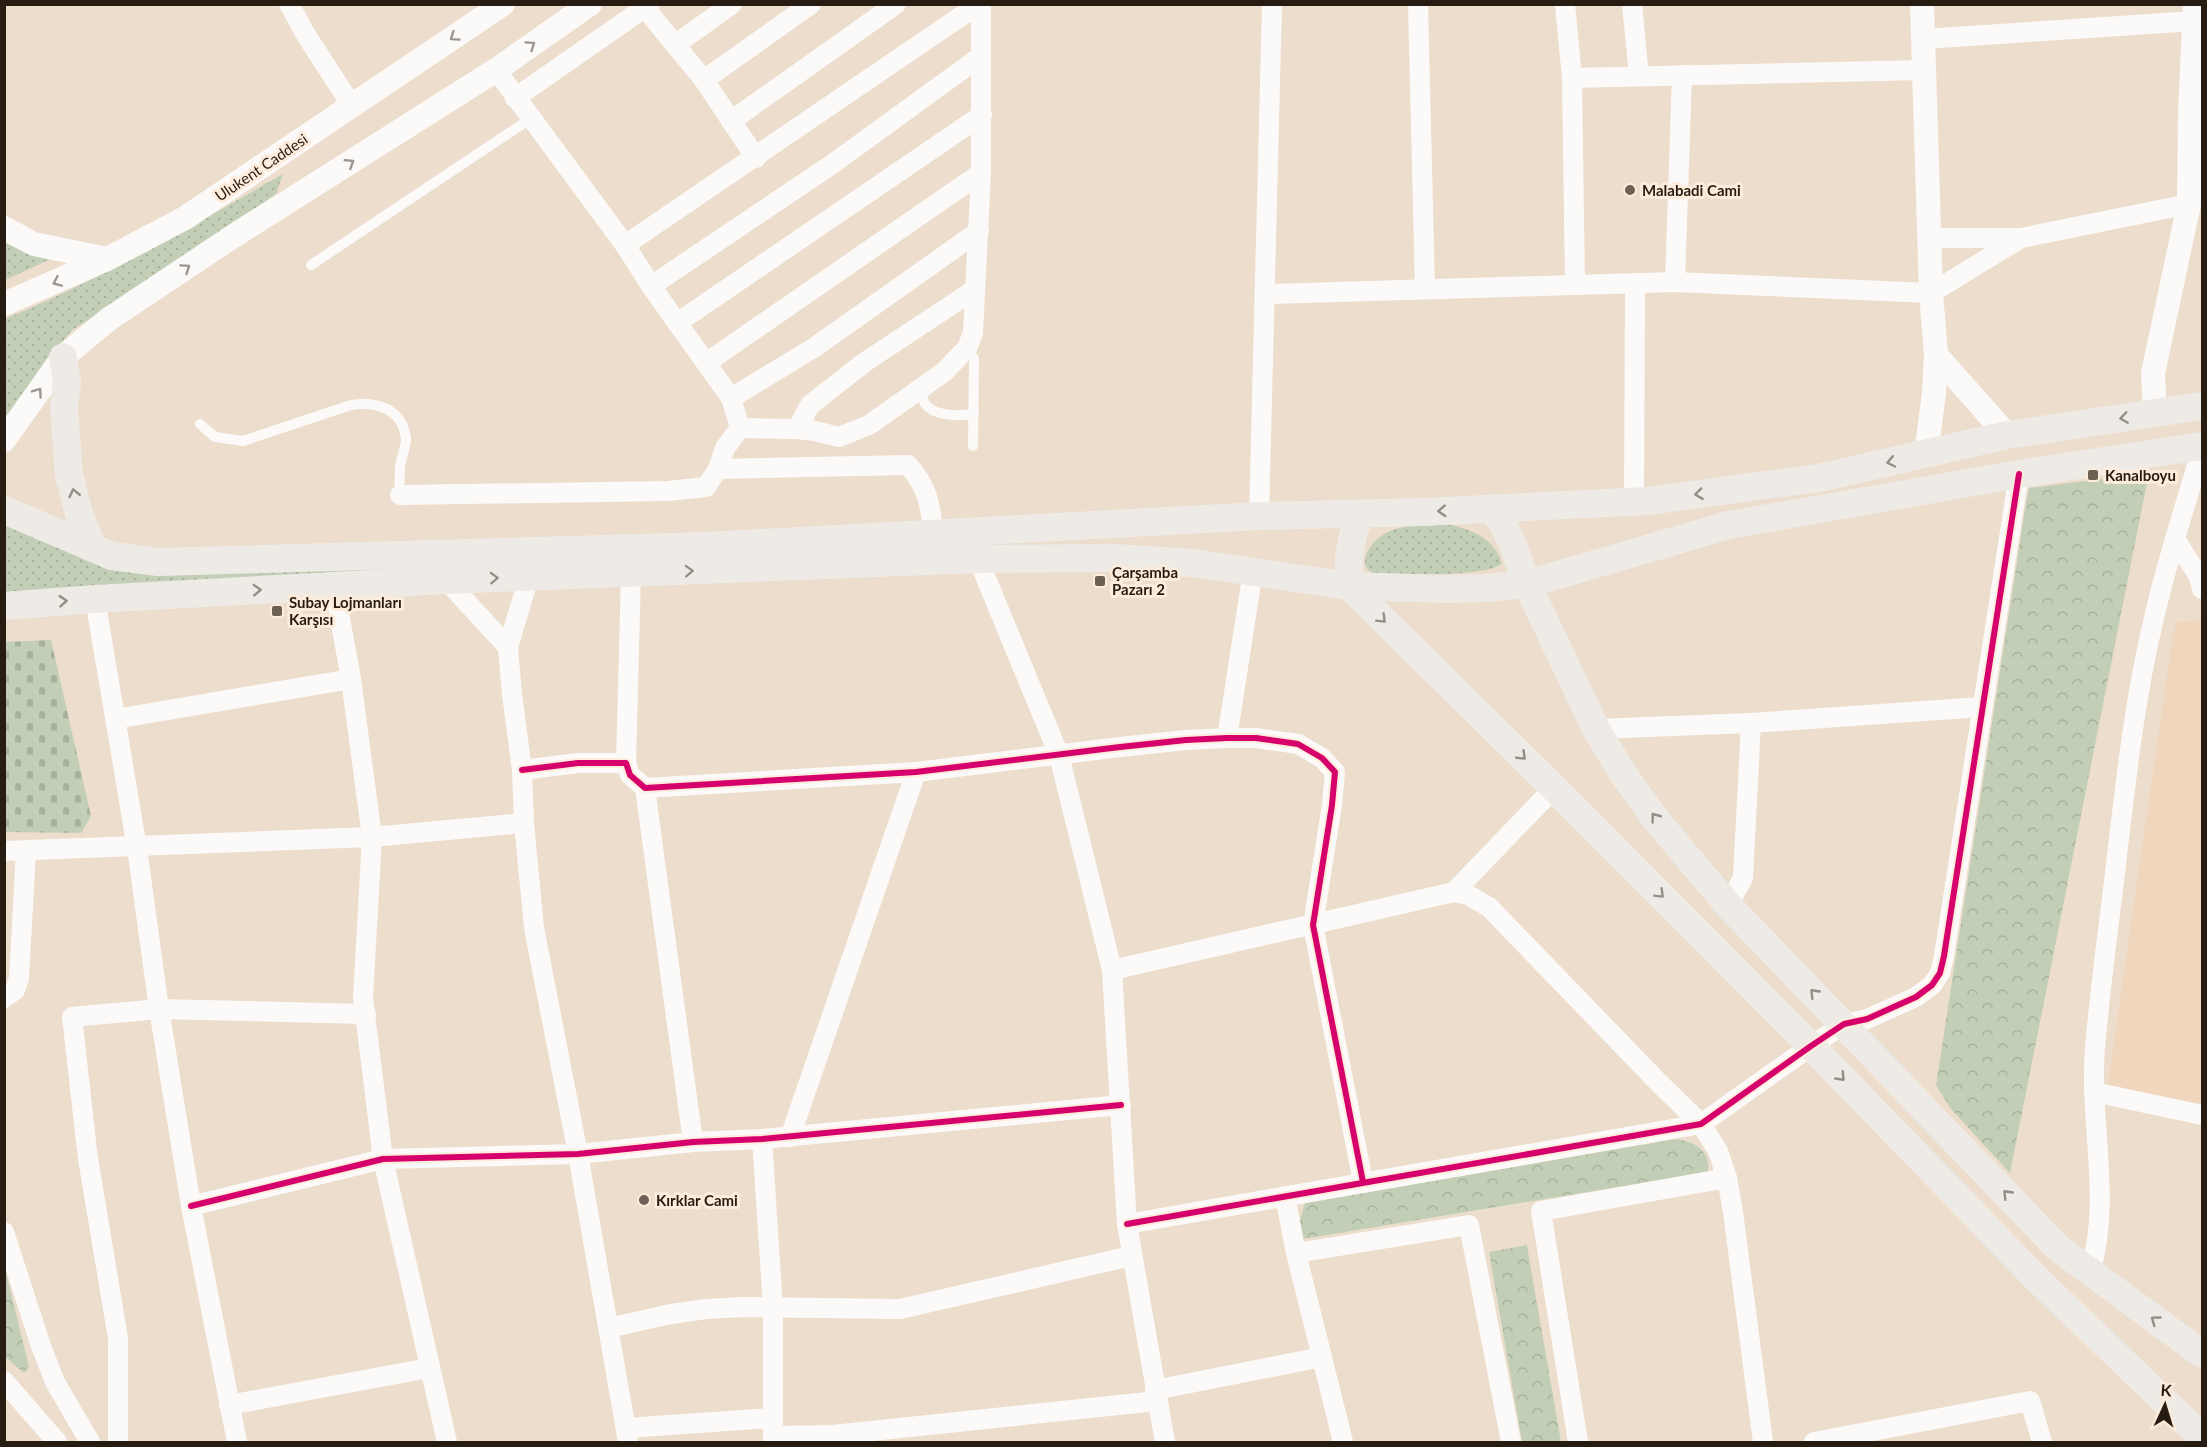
<svg xmlns="http://www.w3.org/2000/svg" width="2207" height="1447" font-family="Lato,sans-serif">
  <style>
    .built { fill: #efd6bc }
    .grass { fill: url(#grass-dots) }
    .cemetery { fill: url(#cemetery-stones) }
    .park { fill: url(#park-crowns) }
    .lines { fill: none; stroke-linecap: round; stroke-linejoin: round }
    .service { stroke: #fcfaf8; stroke-width: 10 }
    .minor { stroke: #fcfaf8; stroke-width: 20 }
    .tertiary { stroke: #fcfaf8; stroke-width: 24 }
    .secondary { stroke: #eeebe6; stroke-width: 28 }
    .cycleway-casing { stroke: #fdecdb; stroke-width: 10 }
    .cycleway { stroke: #d6006c; stroke-width: 6 }
    .oneway { stroke: #9c9690 }
    .oneway2 { stroke: #948e86 }
    .poi-dot { fill: #6b6053; stroke: #fdecdb; stroke-width: 2 }
    .labels { text-anchor: middle; dominant-baseline: central; stroke-width: 6; stroke-linejoin: round; paint-order: stroke }
    .street-label { font-size: 15px; fill: #261c11; stroke: #fdecdb }
    .poi-label { font-size: 15px; font-weight: bold; fill: #261c11; stroke: #fdecdb; text-anchor: start }
  </style>
  <defs>
    <pattern id="grass-dots" width="8" height="8" patternUnits="userSpaceOnUse" patternTransform="scale(1.5)"><rect width="8" height="8" fill="#c2cfb6"/><path d="M2 2h.1M6 6h.1" fill="none" stroke="#a7b19b" stroke-width="1.8" stroke-linecap="round"/></pattern>
    <pattern id="cemetery-stones" width="16" height="16" patternUnits="userSpaceOnUse" patternTransform="scale(1.5)"><rect width="16" height="16" fill="#c2cfb6"/><path d="M2 7V4a2 2 0 0 1 4 0v3zM10 15v-3a2 2 0 0 1 4 0v3z" fill="#a7b19b"/></pattern>
    <pattern id="park-crowns" width="20" height="18" patternUnits="userSpaceOnUse" patternTransform="scale(1.5)"><rect width="20" height="18" fill="#c2cfb6"/><path d="M2 6a3 3 0 1 1 6 0M12 15a3 3 0 1 1 6 0" fill="none" stroke="#a7b19b"/></pattern>
  </defs>
  <rect width="100%" height="100%" fill="#ecddcd"/>
  <path class="built" d="M 2202,621 L 2202,1103 L 2121,1090 L 2108,1084 L 2173,634 L 2177,622 Z"/>
  <g class="grass">
    <path d="M 283,174 L 276,194 L 131,293 L 72,330 L 45,363 L 5,419 L 5,319 C 101,279 192,226 283,174 Z"/>
    <path d="M 5,234 L 55,257 L 5,280 Z"/>
    <path d="M 4,514 L 88,557 L 766,548 L 5,594 Z"/>
    <path d="M 1447,524 C 1471,529 1494,538 1502,563 C 1489,578 1397,574 1374,573 C 1367,571 1364,566 1365,559 C 1366,553 1370,547 1374,542 C 1393,523 1421,525 1447,524 Z"/>
  </g>
  <path class="cemetery" d="M 51,640 L 91,816 L 81,833 L 5,832 L 5,642 Z"/>
  <g class="park">
    <path d="M 2149,473 L 2010,1173 L 1951,1109 L 1936,1085 L 2026,503 L 2029,488 Z"/>
    <path d="M 1676,1139 C 1694,1141 1711,1151 1708,1172 L 1303,1239 L 1299,1224 L 1305,1203 Z"/>
    <path d="M 1527,1245 L 1527,1246 L 1561,1442 L 1522,1442 L 1489,1252 Z"/>
    <path d="M 5,1268 L 29,1367 L 24,1373 L 5,1357 Z"/>
  </g>
  <g class="lines">
    <g class="service">
      <path d="M 311,265 L 530,119"/>
      <path d="M 967,348 L 974,359 L 973,446"/>
      <path d="M 922,387 C 923,391 922,398 924,402 C 932,417 960,416 974,414"/>
      <path d="M 200,424 L 215,437 L 243,441 L 351,405 C 377,401 403,409 406,439 C 406,448 401,458 400,467 C 399,476 400,486 400,495"/>
    </g>
    <g class="minor">
      <path d="M 289,4 L 306,35 L 352,106"/>
      <path d="M 1418,4 L 1425,289"/>
      <path d="M 1565,4 L 1572,78 L 1575,285"/>
      <path d="M 1632,4 L 1639,76"/>
      <path d="M 645,8 L 704,80 L 756,158"/>
      <path d="M 1923,39 L 2195,21"/>
      <path d="M 676,44 L 732,4"/>
      <path d="M 1572,78 L 1924,70"/>
      <path d="M 704,80 L 811,4"/>
      <path d="M 515,98 L 650,4"/>
      <path d="M 731,121 L 896,4"/>
      <path d="M 1930,238 L 2021,238 L 2189,204"/>
      <path d="M 625,245 L 979,4"/>
      <path d="M 1675,282 L 1682,75"/>
      <path d="M 651,286 L 831,165 L 981,56"/>
      <path d="M 1266,294 L 1675,282 L 1931,293 L 2021,238"/>
      <path d="M 677,323 L 982,115"/>
      <path d="M 706,363 L 981,173"/>
      <path d="M 731,398 L 815,347 L 979,231"/>
      <path d="M 740,428 L 797,429 L 815,431 L 839,437 L 869,425 L 944,372 L 967,348 L 973,333 L 981,173 L 981,4"/>
      <path d="M 797,429 L 810,405 L 865,362 L 974,290"/>
      <path d="M 718,469 L 908,465 C 928,487 930,505 934,534"/>
      <path d="M 400,495 L 668,491 L 706,487 L 718,469 L 725,448 L 740,428 L 731,398 L 651,286 L 625,245 L 496,70"/>
      <path d="M 1634,502 L 1635,285"/>
      <path d="M 1259,516 L 1272,4"/>
      <path d="M 2175,539 L 2199,577 L 2202,589"/>
      <path d="M 978,559 L 1059,755 L 1112,970 L 1127,1224 L 1165,1442"/>
      <path d="M 446,580 L 508,647 L 512,694 L 522,770 L 524,823 L 534,928 L 578,1154 L 628,1442"/>
      <path d="M 334,585 L 351,679 L 372,837 L 363,998 L 383,1159 L 447,1442"/>
      <path d="M 95,599 L 137,848 L 159,1009 L 191,1206 L 237,1442"/>
      <path d="M 508,647 L 529,577"/>
      <path d="M 115,719 L 351,679"/>
      <path d="M 1596,729 L 1751,723 L 1982,707"/>
      <path d="M 1227,738 L 1253,571"/>
      <path d="M 626,763 L 631,573"/>
      <path d="M 522,770 L 578,763 L 626,763 L 630,775 L 645,788 L 916,772 L 1120,747 L 1186,740 L 1227,738 L 1256,738 L 1298,744 L 1322,758 L 1335,772 L 1332,805 L 1313,925 L 1363,1182"/>
      <path d="M 645,788 L 693,1142"/>
      <path d="M 4,851 L 372,837 L 524,823"/>
      <path d="M 1454,892 L 1554,788"/>
      <path d="M 1728,905 L 1743,878 L 1751,723"/>
      <path d="M 1112,970 L 1454,892 L 1468,895 L 1489,907 L 1659,1083 L 1701,1124 L 1718,1151 L 1727,1178 L 1733,1212 L 1763,1442"/>
      <path d="M 4,998 L 15,990 L 19,978 L 26,851"/>
      <path d="M 2094,1092 L 2202,1115"/>
      <path d="M 790,1137 L 916,772"/>
      <path d="M 762,1139 L 773,1308 L 773,1442"/>
      <path d="M 1285,1196 L 1296,1253 L 1343,1442"/>
      <path d="M 191,1206 L 383,1159 L 578,1154 L 693,1142 L 762,1139 L 1121,1105"/>
      <path d="M 1127,1224 L 1701,1124 L 1811,1046 L 1844,1024 L 1867,1019 L 1916,997 L 1932,985 L 1940,973 L 1944,956 L 2019,474"/>
      <path d="M 4,1232 L 41,1346 L 55,1382 L 90,1442"/>
      <path d="M 1296,1253 L 1469,1225 L 1511,1442"/>
      <path d="M 2090,1273 C 2112,1199 2089,1123 2095,1048 C 2100,989 2108,931 2115,873 C 2125,788 2134,701 2154,618 C 2167,560 2186,504 2202,448"/>
      <path d="M 608,1328 L 671,1314 L 706,1309 L 743,1307 L 900,1309 L 1131,1256"/>
      <path d="M 4,1381 L 57,1442"/>
      <path d="M 1155,1390 L 1322,1357"/>
      <path d="M 229,1405 L 429,1368"/>
      <path d="M 626,1428 L 772,1418"/>
      <path d="M 773,1436 L 833,1435 L 1157,1401"/>
      <path d="M 118,1442 L 118,1338 L 88,1159 L 72,1017 L 159,1009 L 366,1014"/>
      <path d="M 1578,1442 L 1541,1211 L 1727,1178"/>
      <path d="M 1814,1442 L 2030,1401 L 2042,1442"/>
    </g>
    <g class="tertiary">
      <path d="M 1922,4 L 1931,293 L 1936,355 L 1934,393 L 1926,455"/>
      <path d="M 4,228 L 34,244 L 107,259"/>
      <path d="M 4,304 L 107,259 L 185,218 L 503,4"/>
      <path d="M 1936,355 L 2007,435"/>
      <path d="M 2155,413 L 2153,373 L 2189,204 L 2190,112 L 2195,4"/>
      <path d="M 4,440 L 63,357 L 109,319 L 232,237 L 496,70 L 590,4"/>
    </g>
    <g class="secondary">
      <path d="M 63,357 L 67,382 L 64,407 L 69,475 L 79,514 L 93,548"/>
      <path d="M 1492,509 L 1503,524 L 1513,545 L 1527,584 L 1596,729 L 1624,775 L 1657,821 L 1728,905 L 2058,1248 L 2202,1354"/>
      <path d="M 4,510 L 112,556 L 158,562 L 706,546 L 1259,516 L 1424,512 L 1648,501 L 1819,478 L 2007,435 L 2202,406"/>
      <path d="M 1360,514 C 1350,538 1347,560 1349,586 L 1554,788 L 1811,1046 L 2036,1278 L 2202,1437"/>
      <path d="M 4,606 L 95,599 L 446,580 L 978,559 L 1115,558 L 1193,563 L 1349,586 L 1446,589 L 1485,588 L 1527,584 L 1729,525 L 2019,474 L 2202,446"/>
    </g>
    <g class="cycleway-casing">
      <g id="cycleway">
        <path d="M 522,770 L 578,763 L 626,763 L 630,775 L 645,788 L 916,772 L 1120,747 L 1186,740 L 1227,738 L 1256,738 L 1298,744 L 1322,758 L 1335,772 L 1332,805 L 1313,925 L 1363,1182"/>
        <path d="M 191,1206 L 383,1159 L 578,1154 L 693,1142 L 762,1139 L 1121,1105"/>
        <path d="M 1127,1224 L 1701,1124 L 1811,1046 L 1844,1024 L 1867,1019 L 1916,997 L 1932,985 L 1940,973 L 1944,956 L 2019,474"/>
      </g>
    </g>
    <use href="#cycleway" class="cycleway"/>
  </g>
  <defs><path id="oneway-chevron" d="M-2-3.5L2.5 0L-2 3.5" fill="none" stroke-width="1.6" stroke-linecap="round" stroke-linejoin="round" transform="scale(1.5)"/></defs>
  <g class="oneway">
    <use href="#oneway-chevron" transform="translate(454 37) rotate(146)"/>
    <use href="#oneway-chevron" transform="translate(531 45) rotate(-35)"/>
    <use href="#oneway-chevron" transform="translate(350 163) rotate(-32)"/>
    <use href="#oneway-chevron" transform="translate(186 268) rotate(-34)"/>
    <use href="#oneway-chevron" transform="translate(57 282) rotate(156)"/>
    <use href="#oneway-chevron" transform="translate(38 392) rotate(-55)"/>
  </g>
  <g class="oneway2">
    <use href="#oneway-chevron" transform="translate(2124 418) rotate(172)"/>
    <use href="#oneway-chevron" transform="translate(1891 462) rotate(168)"/>
    <use href="#oneway-chevron" transform="translate(74 493) rotate(-103)"/>
    <use href="#oneway-chevron" transform="translate(1699 494) rotate(173)"/>
    <use href="#oneway-chevron" transform="translate(1442 511) rotate(177)"/>
    <use href="#oneway-chevron" transform="translate(689 571) rotate(-2)"/>
    <use href="#oneway-chevron" transform="translate(494 578) rotate(-2)"/>
    <use href="#oneway-chevron" transform="translate(257 590) rotate(-3)"/>
    <use href="#oneway-chevron" transform="translate(63 601) rotate(-4)"/>
    <use href="#oneway-chevron" transform="translate(1382 619) rotate(45)"/>
    <use href="#oneway-chevron" transform="translate(1522 756) rotate(44)"/>
    <use href="#oneway-chevron" transform="translate(1655 817) rotate(-127)"/>
    <use href="#oneway-chevron" transform="translate(1660 894) rotate(45)"/>
    <use href="#oneway-chevron" transform="translate(1814 993) rotate(-134)"/>
    <use href="#oneway-chevron" transform="translate(1841 1077) rotate(46)"/>
    <use href="#oneway-chevron" transform="translate(2007 1194) rotate(-134)"/>
    <use href="#oneway-chevron" transform="translate(2155 1320) rotate(-144)"/>
  </g>
  <g class="poi-dot">
    <circle cx="1630" cy="190" r="6"/>
    <rect x="2087" y="469" width="12" height="12" rx="3"/>
    <rect x="1094" y="575" width="12" height="12" rx="3"/>
    <rect x="271" y="605" width="12" height="12" rx="3"/>
    <circle cx="644" cy="1200" r="6"/>
  </g>
  <g class="labels">
    <g class="street-label">
      <text transform="translate(261 167) rotate(-34)">Ulukent Caddesi</text>
    </g>
    <g class="poi-label">
      <text x="1642" y="190">Malabadi Cami</text>
      <text x="2105" y="475">Kanalboyu</text>
      <text x="1112" y="572">Çarşamba<tspan x="1112" dy="17">Pazarı 2</tspan></text>
      <text x="289" y="602">Subay Lojmanları<tspan x="289" dy="17">Karşısı</tspan></text>
      <text x="656" y="1200">Kırklar Cami</text>
    </g>
  </g>
  <rect width="2207" height="1447" fill="none" stroke="#261c11" stroke-width="12"/>
  <g transform="translate(2165 1405) rotate(4)" stroke="#fdecdb" stroke-width="4.5" paint-order="stroke">
  <path d="M0-4.5L10 22L0 15L-10 22Z" fill="#261c11"/>
  <text y="-9" font-size="16" font-weight="bold" text-anchor="middle" fill="#261c11">K</text>
  </g>
</svg>
